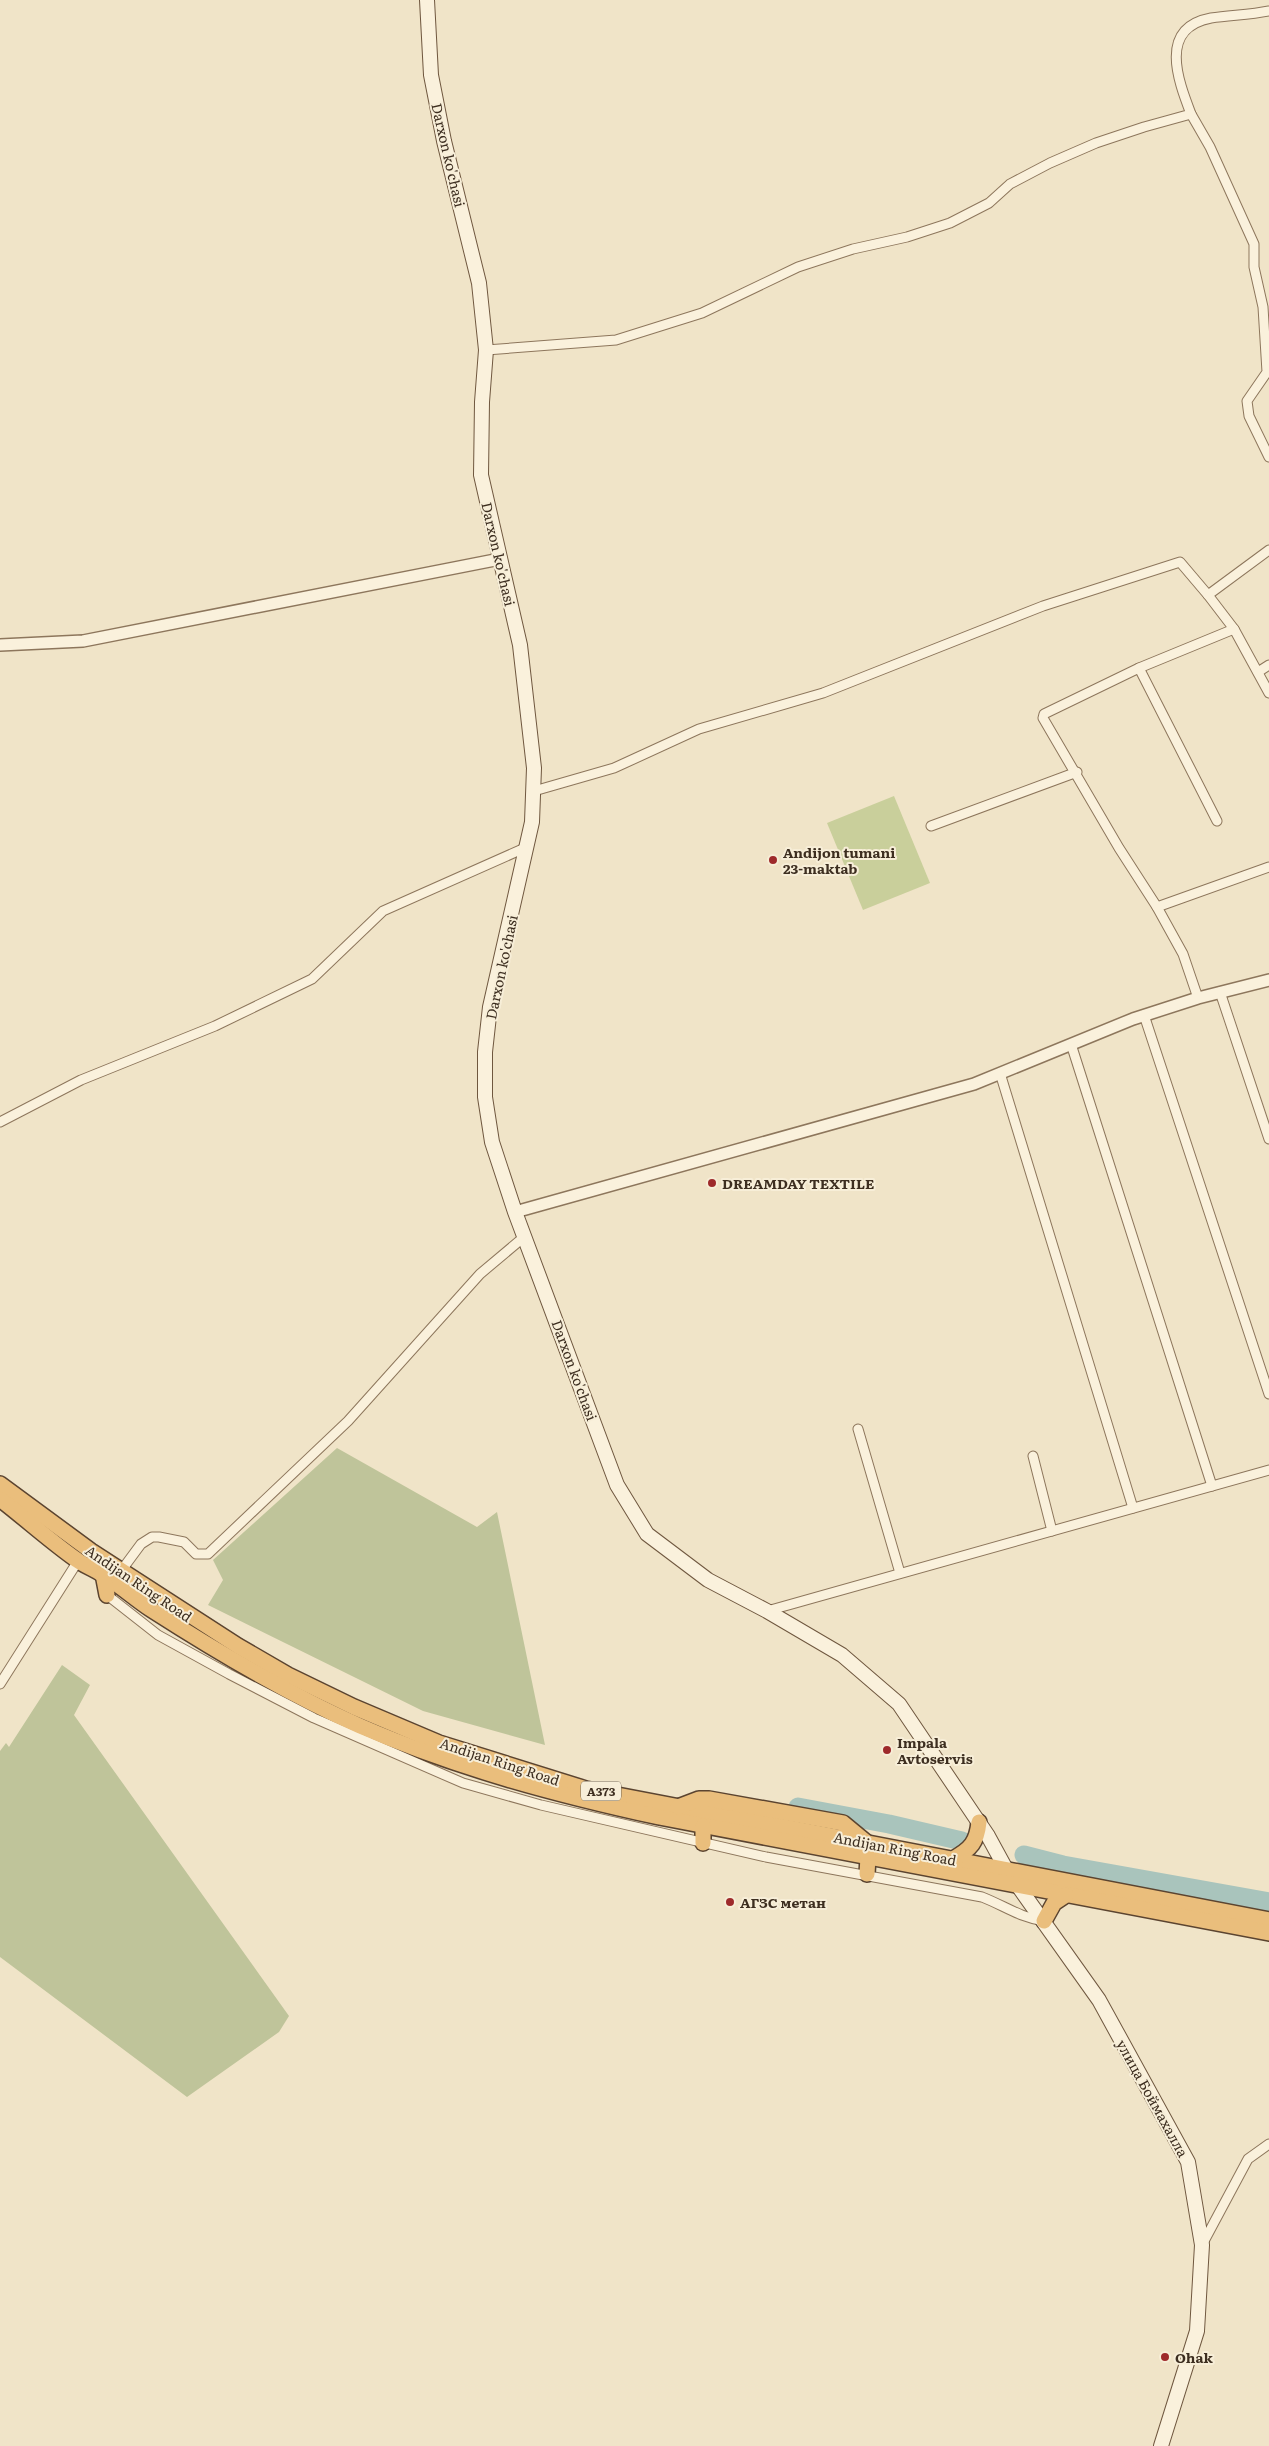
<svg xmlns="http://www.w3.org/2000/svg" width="1269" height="2446" font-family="Literata,serif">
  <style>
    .green { fill: #c9cf9b }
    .cemetery { fill: #bfc49a }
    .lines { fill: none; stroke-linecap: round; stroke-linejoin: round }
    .river { stroke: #a9c4bc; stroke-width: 19 }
    .minor-casing { stroke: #8d765c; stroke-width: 11 }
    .tertiary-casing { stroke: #8d765c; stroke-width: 14 }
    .secondary-casing { stroke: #6f573f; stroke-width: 16 }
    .trunk-casing { stroke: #5b4430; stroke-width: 18 }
    .minor { stroke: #faf1dc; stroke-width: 9 }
    .tertiary { stroke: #faf1dc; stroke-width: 11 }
    .secondary { stroke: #faf1dc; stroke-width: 14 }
    .trunk { stroke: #eabe7c; stroke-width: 15 }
    .poi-dot { fill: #9e2a2b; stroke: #f7eed8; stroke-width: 2 }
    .labels { text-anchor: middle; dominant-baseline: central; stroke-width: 4; stroke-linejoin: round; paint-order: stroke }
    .shield { fill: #f7eed8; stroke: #756857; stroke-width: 1 }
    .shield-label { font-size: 12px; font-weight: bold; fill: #3d2e20 }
    .street-label { font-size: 14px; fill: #3d2e20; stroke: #f7eed8 }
    .poi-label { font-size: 14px; font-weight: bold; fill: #3d2e20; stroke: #f7eed8; text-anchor: start }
  </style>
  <rect width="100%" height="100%" fill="#f0e4c8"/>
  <path class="green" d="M 894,796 L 930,883 L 863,910 L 827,823 Z"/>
  <g class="cemetery">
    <path d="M 337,1448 L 477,1527 L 497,1512 L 545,1745 L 423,1711 L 208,1605 L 223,1580 L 213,1560 Z"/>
    <path d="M 62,1665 L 90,1685 L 74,1715 L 289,2016 L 279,2032 L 187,2097 L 0,1957 L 0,1751 L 6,1743 L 9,1747 Z"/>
  </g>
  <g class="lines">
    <g class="river">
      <path d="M 798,1807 L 889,1824 L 962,1841"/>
      <path d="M 1024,1855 L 1063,1865 L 1269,1902"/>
    </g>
    <g class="minor-casing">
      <g id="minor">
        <path d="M 1191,114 L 1210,147 L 1254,244 L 1254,267 L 1263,307 L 1267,372 L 1247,401 L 1249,416 L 1269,457"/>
        <path d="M 486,350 L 616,340 L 702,313 L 798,267 L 853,249 L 907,237 L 950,223 L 989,203 L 1010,184 L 1050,163 L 1096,143 L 1144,127 L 1191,114 C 1178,80 1158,28 1211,18 C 1230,15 1250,15 1269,11"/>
        <path d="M 1269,550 L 1208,595 L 1234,629 L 1269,693"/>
        <path d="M 1139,668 L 1217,821"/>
        <path d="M 1258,672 L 1269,665"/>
        <path d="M 534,791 L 614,768 L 699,729 L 823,693 L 1043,606 L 1180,562 L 1208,595"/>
        <path d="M 931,826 L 1077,772"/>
        <path d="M 1157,907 L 1269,867"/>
        <path d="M 1220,992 L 1269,1139"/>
        <path d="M 1198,998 L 1183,954 L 1157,907 L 1119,848 L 1043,718 L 1044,714 L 1139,668 L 1234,629"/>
        <path d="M 1144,1015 L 1269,1394"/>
        <path d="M 1071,1044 L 1212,1486"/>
        <path d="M 1000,1073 L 1133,1508"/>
        <path d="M 0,1122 L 81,1080 L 215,1026 L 312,979 L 383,911 L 527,847"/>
        <path d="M 858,1429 L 900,1573"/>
        <path d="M 1033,1456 L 1052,1531"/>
        <path d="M 121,1571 L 141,1544 L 152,1537 L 159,1537 L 184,1542 L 196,1554 L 208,1554 L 348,1421 L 480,1274 L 524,1237"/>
        <path d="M 107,1595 L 158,1635 L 229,1674 L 314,1718 L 463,1783 L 541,1805 L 766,1857 L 982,1897 C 1005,1906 1019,1917 1044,1921"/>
        <path d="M 767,1611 L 1269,1470"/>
        <path d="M 0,1684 L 78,1561"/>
        <path d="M 1202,2245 L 1248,2159 L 1269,2144"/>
      </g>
    </g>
    <g class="tertiary-casing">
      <g id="tertiary">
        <path d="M 0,645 L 83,641 L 500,559"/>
        <path d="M 515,1212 L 974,1084 L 1133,1019 L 1198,998 L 1269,980"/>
      </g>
    </g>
    <g class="secondary-casing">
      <path id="secondary" d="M 427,0 L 431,75 L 444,141 L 479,283 L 486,350 L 482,402 L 481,475 L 520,645 L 534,768 L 532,822 L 490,1007 L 485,1052 L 485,1097 L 492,1142 L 515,1212 L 617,1485 L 647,1534 L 708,1580 L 767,1611 L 842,1655 L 899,1704 L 988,1836 L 1006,1869 L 1099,2000 L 1188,2162 L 1202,2245 L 1197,2331 L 1161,2446"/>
    </g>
    <g class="trunk-casing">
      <g id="trunk">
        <path d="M 0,1484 L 91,1551 L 238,1646 L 288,1675 L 354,1707 L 439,1743 L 586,1789 L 1269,1920"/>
        <path d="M 0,1499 C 26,1519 50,1541 77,1560 C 85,1566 95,1569 103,1575 C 120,1585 135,1599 152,1610 C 219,1653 288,1694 360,1726 C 456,1768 558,1795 659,1817 L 1269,1933"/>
        <path d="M 103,1574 L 107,1595"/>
        <path d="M 678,1807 L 699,1799 L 709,1799 L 843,1823 L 866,1842"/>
        <path d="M 703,1826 L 703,1843"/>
        <path d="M 953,1859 C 971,1849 977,1842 979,1822"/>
        <path d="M 867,1874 L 868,1857"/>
        <path d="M 1044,1921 L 1054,1903 L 1066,1895"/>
      </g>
    </g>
    <use href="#minor" class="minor"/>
    <use href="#tertiary" class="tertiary"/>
    <use href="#secondary" class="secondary"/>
    <use href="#trunk" class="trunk"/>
  </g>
  <g class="poi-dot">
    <circle cx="773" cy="860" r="5"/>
    <circle cx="712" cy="1183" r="5"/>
    <circle cx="887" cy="1750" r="5"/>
    <circle cx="730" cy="1902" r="5"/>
    <circle cx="1165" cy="2357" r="5"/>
  </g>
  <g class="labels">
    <rect class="shield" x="581" y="1781.5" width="40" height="19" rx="4"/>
    <g class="shield-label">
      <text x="601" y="1791">A373</text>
    </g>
    <g class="street-label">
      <text transform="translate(449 155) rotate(77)">Darxon ko'chasi</text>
      <text transform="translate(499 554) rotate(77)">Darxon ko'chasi</text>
      <text transform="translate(501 967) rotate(-78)">Darxon ko'chasi</text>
      <text transform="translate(575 1370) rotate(70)">Darxon ko'chasi</text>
      <text transform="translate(139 1583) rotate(34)">Andijan Ring Road</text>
      <text transform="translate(500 1761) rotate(18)">Andijan Ring Road</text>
      <text transform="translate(895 1848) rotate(11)">Andijan Ring Road</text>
      <text transform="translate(1153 2098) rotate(61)">улица Боймахалла</text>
    </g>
    <g class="poi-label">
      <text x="783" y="852">Andijon tumani<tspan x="783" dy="16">23-maktab</tspan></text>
      <text x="722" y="1183">DREAMDAY TEXTILE</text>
      <text x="897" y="1742">Impala<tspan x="897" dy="16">Avtoservis</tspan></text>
      <text x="740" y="1902">АГЗС метан</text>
      <text x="1175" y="2357">Ohak</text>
    </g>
  </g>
</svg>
